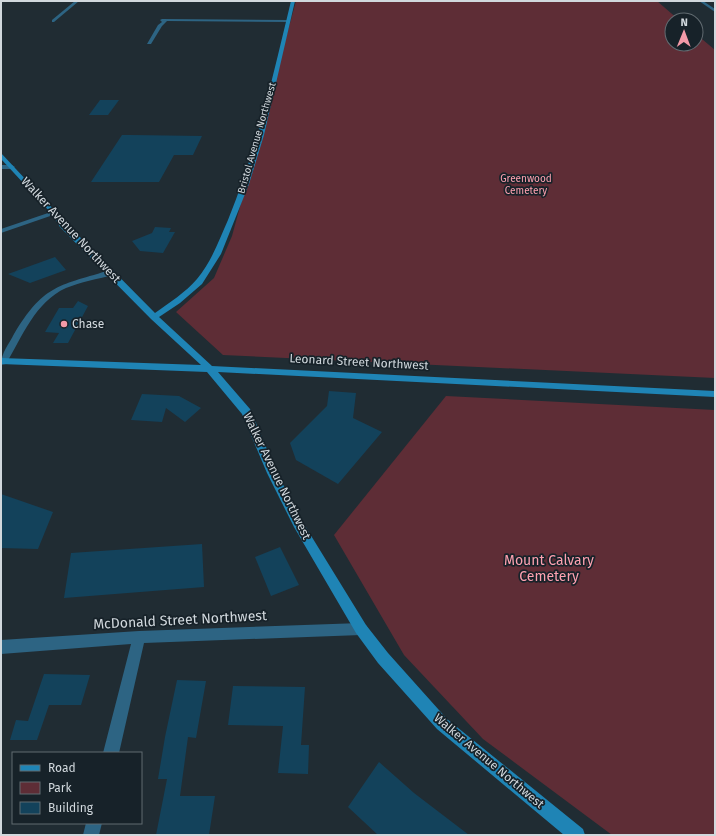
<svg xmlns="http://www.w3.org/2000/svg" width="716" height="836" font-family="'Fira Sans',sans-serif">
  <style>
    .green { fill: #5e2d36 }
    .building { fill: #13425b }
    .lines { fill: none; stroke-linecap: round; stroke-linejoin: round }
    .street { fill: #2d6483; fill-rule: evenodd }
    .secondary { fill: #1f84b5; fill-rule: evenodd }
    .poi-dot { fill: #f39aa8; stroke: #172229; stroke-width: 1.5 }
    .labels { text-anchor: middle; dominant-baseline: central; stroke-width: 3.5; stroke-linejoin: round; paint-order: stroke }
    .far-street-label { font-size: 10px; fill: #d1d8dd; stroke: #172229 }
    .far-park-label { font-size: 10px; fill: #fda1b0; stroke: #172229 }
    .street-label { font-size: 12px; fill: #d1d8dd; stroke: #172229 }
    .poi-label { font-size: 12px; fill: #d1d8dd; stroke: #172229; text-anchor: start }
    .near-park-label { font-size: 14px; fill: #fda1b0; stroke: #172229 }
    .near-street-label { font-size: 14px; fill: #d1d8dd; stroke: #172229 }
  </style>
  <rect width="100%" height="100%" fill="#202c33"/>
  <g class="green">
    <path d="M 296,1 L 657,1 L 679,20 L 672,20 L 672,44 L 696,44 L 696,34 L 715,50 L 715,378 L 223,355 L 176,312 L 214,278 L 232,236 Z"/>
    <path d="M 446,396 L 715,410 L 715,835 L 612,835 L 483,739 L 404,655 L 334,535 Z"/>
  </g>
  <g class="building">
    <path d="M 100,100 L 119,100 L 108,115 L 89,115 Z"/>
    <path d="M 122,135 L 131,135 L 202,136 L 193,155 L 174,155 L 159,182 L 91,182 Z"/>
    <path d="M 155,227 L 171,228 L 169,232 L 175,232 L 163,253 L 140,251 L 132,241 L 152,233 Z"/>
    <path d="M 55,257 L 66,270 L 30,283 L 8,274 Z"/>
    <path d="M 78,301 L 88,306 L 68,343 L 53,343 L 59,333 L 45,332 L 59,308 L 73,308 Z"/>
    <path d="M 329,391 L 356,393 L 353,418 L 382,432 L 338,484 L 296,460 L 290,443 L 327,406 Z"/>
    <path d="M 142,394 L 179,396 L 201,408 L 185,422 L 166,408 L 162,422 L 131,420 Z"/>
    <path d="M 1,494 L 53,512 L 38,549 L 1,548 Z"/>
    <path d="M 202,544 L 204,587 L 64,598 L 71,553 Z"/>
    <path d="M 280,547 L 299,585 L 271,596 L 255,557 Z"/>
    <path d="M 44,674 L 90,675 L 81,705 L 49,705 L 37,740 L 10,740 L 16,720 L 28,721 Z"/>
    <path d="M 177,680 L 206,681 L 196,738 L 188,737 L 180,796 L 215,796 L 209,835 L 156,835 L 167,779 L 158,779 L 165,737 Z"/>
    <path d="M 233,686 L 305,687 L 301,745 L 309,745 L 308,774 L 278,773 L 283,726 L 228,725 Z"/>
    <path d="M 379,762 L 414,793 L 469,835 L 378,835 L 348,807 Z"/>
  </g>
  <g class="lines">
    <g class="street">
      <path d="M 75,1 L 79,1 L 54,22 L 52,22 L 52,20 Z"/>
      <path d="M 699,1 L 703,1 L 715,9 L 715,12 Z"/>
      <path d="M 162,19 L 288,20 L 290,21 L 288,22 L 167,21 L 162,26 L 151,44 L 147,44 L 158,25 L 162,22 L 160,20 Z"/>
      <path d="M 1,165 L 12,165 L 15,167 L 12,169 L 1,169 Z"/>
      <path d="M 54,211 L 57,213 L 56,214 L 1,233 L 1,229 Z"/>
      <path d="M 107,271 L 113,271 L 114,273 L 113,275 C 97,279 81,282 66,288 C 35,302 22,337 6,364 L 1,365 C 1,353 9,344 14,334 C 43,286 57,286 107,271 Z"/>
      <path d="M 361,623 L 366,625 L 368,629 L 366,633 L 361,635 L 144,643 L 119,753 L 103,753 L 131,644 L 1,654 L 1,640 L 139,631 Z"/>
      <path d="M 86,823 L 102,823 L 99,835 L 83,835 Z"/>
    </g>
    <path class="secondary" d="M 291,1 L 295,1 L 264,135 L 249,184 L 221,254 L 202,284 L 180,303 L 159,317 L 212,366 L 715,391 L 715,397 L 218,372 L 250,409 L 277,473 L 302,521 L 366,625 L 388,653 L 447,719 L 583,829 L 585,835 L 564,835 L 437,729 L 378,663 L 356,633 L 294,527 L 267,473 L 242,414 L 207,372 L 1,364 L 1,358 L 201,365 L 151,319 L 60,227 L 52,214 L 1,159 L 1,153 L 56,212 L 66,223 L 155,313 C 169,303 186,292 197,279 C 212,261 219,240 228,220 C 257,149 273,75 291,1 Z"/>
  </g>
  <circle class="poi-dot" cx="64" cy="324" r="4"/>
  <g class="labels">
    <g class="far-street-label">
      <text transform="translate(257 138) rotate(-74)">Bristol Avenue Northwest</text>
    </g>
    <g class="far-park-label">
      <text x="526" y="179">Greenwood<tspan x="526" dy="12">Cemetery</tspan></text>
    </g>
    <g class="street-label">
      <text transform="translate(71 230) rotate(47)">Walker Avenue Northwest</text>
      <text transform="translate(359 362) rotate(3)">Leonard Street Northwest</text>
      <text transform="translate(277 476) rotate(64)">Walker Avenue Northwest</text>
      <text transform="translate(489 761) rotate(40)">Walker Avenue Northwest</text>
    </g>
    <g class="poi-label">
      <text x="72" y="324">Chase</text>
    </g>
    <g class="near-park-label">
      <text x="549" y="560">Mount Calvary<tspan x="549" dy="16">Cemetery</tspan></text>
    </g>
    <g class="near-street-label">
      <text transform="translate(180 620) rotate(-3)">McDonald Street Northwest</text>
    </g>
  </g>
  <rect width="716" height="836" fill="none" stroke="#d1d8dd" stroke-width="4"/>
  <rect x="12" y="752" width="130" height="72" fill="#172229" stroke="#616b71"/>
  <rect x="20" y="765" width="20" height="6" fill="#1f84b5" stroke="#616b71"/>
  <text x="48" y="772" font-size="12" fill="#d1d8dd">Road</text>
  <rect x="20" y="782" width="20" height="12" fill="#5e2d36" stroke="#616b71"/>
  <text x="48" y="792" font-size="12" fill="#d1d8dd">Park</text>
  <rect x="20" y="802" width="20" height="12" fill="#13425b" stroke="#616b71"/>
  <text x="48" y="812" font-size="12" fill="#d1d8dd">Building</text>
  <g transform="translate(684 32) rotate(1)"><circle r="19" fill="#172229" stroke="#616b71"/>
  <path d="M0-3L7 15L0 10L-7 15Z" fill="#f39aa8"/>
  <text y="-6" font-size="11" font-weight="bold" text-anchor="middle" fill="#d1d8dd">N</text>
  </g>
</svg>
